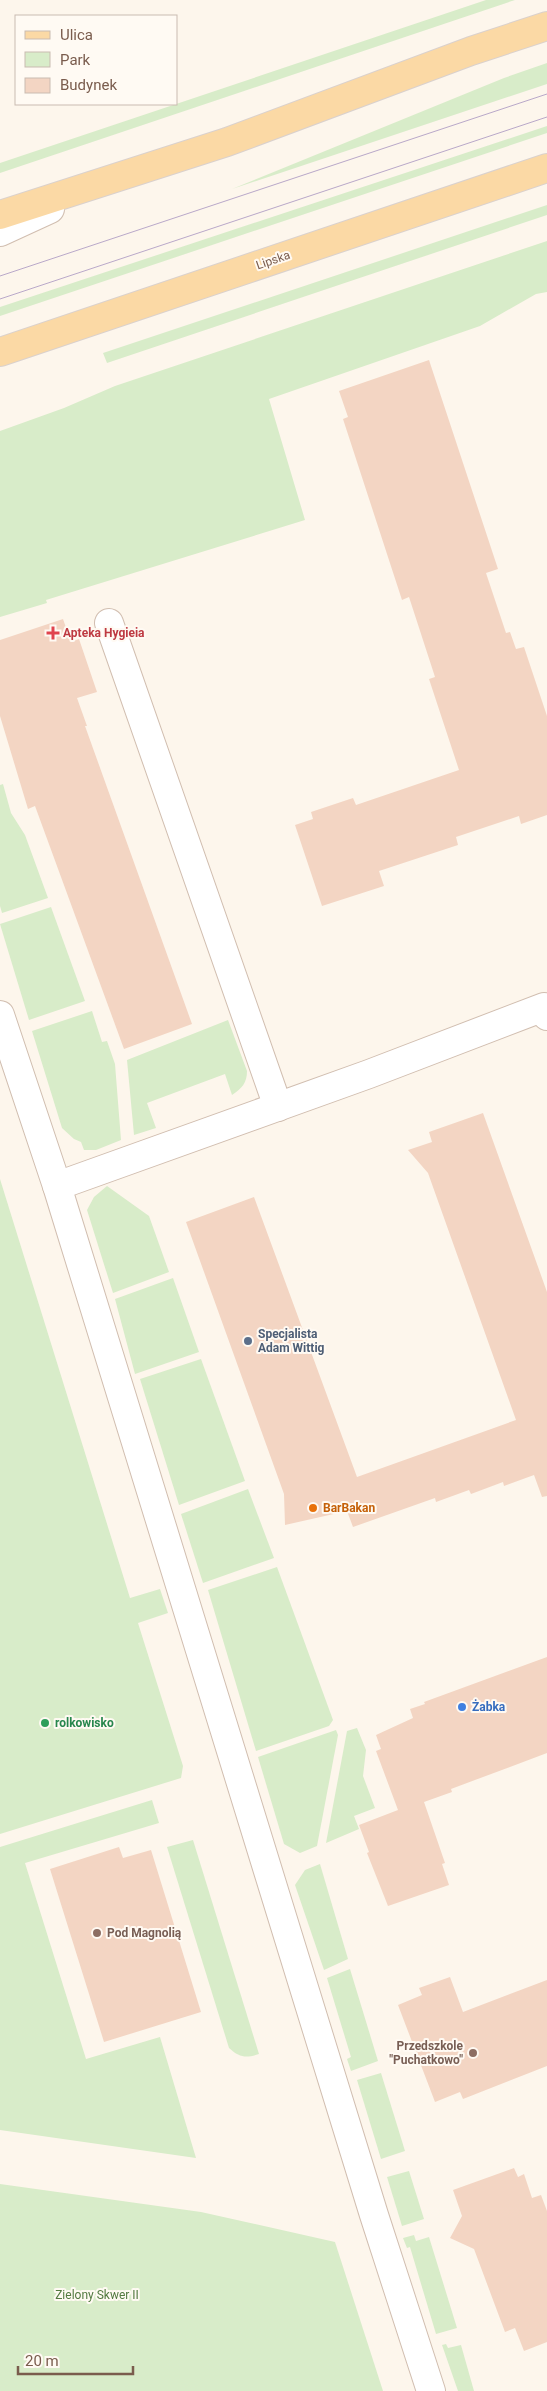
<svg xmlns="http://www.w3.org/2000/svg" width="547" height="2391" font-family="Roboto,sans-serif">
  <style>
    .green { fill: #d8ecc9 }
    .building { fill: #f3d5c3 }
    .lines { fill: none; stroke-linecap: round; stroke-linejoin: round }
    .minor-casing { stroke: #d1beb0; stroke-width: 30 }
    .major-casing { stroke: #dad1cd; stroke-width: 30 }
    .minor { stroke: #fff; stroke-width: 28 }
    .major { stroke: #fbd9a5; stroke-width: 28 }
    .tram { stroke: #b9a8c9; stroke-width: 1 }
    .health-dot { fill: #e0444e; stroke: #fffaf3; stroke-width: 2 }
    .service-dot { fill: #5c6f8a; stroke: #fffaf3; stroke-width: 2 }
    .food-dot { fill: #e8710a; stroke: #fffaf3; stroke-width: 2 }
    .shop-dot { fill: #3f7fe0; stroke: #fffaf3; stroke-width: 2 }
    .leisure-dot { fill: #2e9e5b; stroke: #fffaf3; stroke-width: 2 }
    .education-dot { fill: #8d6e63; stroke: #fffaf3; stroke-width: 2 }
    .labels { text-anchor: middle; dominant-baseline: central; stroke-width: 4; stroke-linejoin: round; paint-order: stroke }
    .street-label { font-size: 12px; fill: #7a5c4d; stroke: #fffaf3 }
    .health-label { font-size: 12px; font-weight: bold; fill: #be3a42; stroke: #fffaf3; text-anchor: start }
    .service-label { font-size: 12px; font-weight: bold; fill: #4e5e75; stroke: #fffaf3; text-anchor: start }
    .food-label { font-size: 12px; font-weight: bold; fill: #c56008; stroke: #fffaf3; text-anchor: start }
    .shop-label { font-size: 12px; font-weight: bold; fill: #366cbe; stroke: #fffaf3; text-anchor: start }
    .leisure-label { font-size: 12px; font-weight: bold; fill: #27864d; stroke: #fffaf3; text-anchor: start }
    .education-label { font-size: 12px; font-weight: bold; fill: #785e54; stroke: #fffaf3; text-anchor: start }
    .park-label { font-size: 12px; fill: #537a41; stroke: #fffaf3 }
  </style>
  <rect width="100%" height="100%" fill="#fdf6ec"/>
  <g class="green">
    <path d="M 486,0 L 515,0 L 0,173 L 0,163 Z"/>
    <path d="M 547,63 L 547,84 L 232,189 L 504,78 Z"/>
    <path d="M 547,126 L 547,133 L 0,316 L 0,307 Z"/>
    <path d="M 547,205 L 547,215 L 107,363 L 103,353 Z"/>
    <path d="M 547,241 L 547,292 L 536,294 L 480,326 L 269,399 L 305,520 L 46,600 L 47,603 L 0,617 L 0,431 L 64,408 L 115,386 Z"/>
    <path d="M 3,784 L 11,813 L 25,835 L 48,898 L 2,913 L 0,906 L 0,785 Z"/>
    <path d="M 51,907 L 85,1001 L 29,1020 L 0,924 Z"/>
    <path d="M 92,1011 L 102,1042 L 107,1041 L 115,1064 L 121,1140 L 96,1150 L 84,1150 L 81,1142 L 74,1139 L 62,1128 L 32,1031 Z"/>
    <path d="M 228,1020 L 247,1071 C 247,1083 242,1088 232,1095 L 225,1074 L 147,1103 L 156,1128 L 134,1135 L 127,1060 Z"/>
    <path d="M 0,1179 L 130,1598 L 160,1589 L 168,1613 L 138,1623 L 183,1766 L 181,1778 L 0,1834 Z"/>
    <path d="M 107,1186 L 149,1216 L 169,1272 L 113,1293 L 87,1210 L 94,1197 Z"/>
    <path d="M 173,1278 L 199,1352 L 135,1374 L 115,1299 Z"/>
    <path d="M 201,1359 L 245,1481 L 179,1505 L 140,1379 Z"/>
    <path d="M 248,1489 L 274,1558 L 203,1583 L 181,1514 Z"/>
    <path d="M 277,1567 L 333,1720 L 329,1726 L 256,1751 L 208,1590 Z"/>
    <path d="M 357,1728 L 366,1750 L 363,1776 L 375,1808 L 354,1816 L 359,1829 L 326,1843 L 347,1731 Z"/>
    <path d="M 336,1730 L 338,1735 L 317,1846 L 300,1853 L 284,1844 L 258,1757 Z"/>
    <path d="M 152,1800 L 159,1823 L 25,1863 L 86,2059 L 160,2037 L 196,2158 L 0,2130 L 0,1847 Z"/>
    <path d="M 193,1840 L 259,2054 C 246,2058 240,2058 229,2048 L 167,1847 Z"/>
    <path d="M 320,1864 L 348,1959 L 324,1970 L 295,1885 L 305,1870 Z"/>
    <path d="M 350,1969 L 378,2061 L 351,2071 L 347,2059 L 351,2057 L 327,1978 Z"/>
    <path d="M 381,2073 L 405,2151 L 381,2159 L 357,2080 Z"/>
    <path d="M 409,2171 L 424,2219 L 402,2226 L 387,2177 Z"/>
    <path d="M 0,2184 L 201,2212 L 335,2242 L 383,2391 L 0,2391 Z"/>
    <path d="M 414,2235 L 416,2241 L 429,2237 L 457,2328 L 436,2334 L 410,2247 L 407,2248 L 403,2238 Z"/>
    <path d="M 446,2344 L 448,2348 L 461,2345 L 474,2391 L 458,2391 L 442,2345 Z"/>
  </g>
  <g class="building">
    <path d="M 429,360 L 498,569 L 486,573 L 506,633 L 510,632 L 516,649 L 524,647 L 547,716 L 547,815 L 521,824 L 519,816 L 456,837 L 458,845 L 379,871 L 384,886 L 322,906 L 295,825 L 313,819 L 311,812 L 353,798 L 356,805 L 459,770 L 429,679 L 435,677 L 409,597 L 402,600 L 343,419 L 348,417 L 339,391 Z"/>
    <path d="M 63,619 L 71,642 L 79,639 L 97,692 L 77,698 L 87,726 L 85,726 L 192,1024 L 124,1049 L 35,806 L 28,809 L 0,716 L 0,640 Z"/>
    <path d="M 483,1113 L 547,1292 L 547,1496 L 542,1497 L 534,1475 L 504,1486 L 503,1482 L 471,1494 L 469,1490 L 436,1502 L 435,1498 L 353,1527 L 347,1511 L 285,1525 L 284,1494 L 186,1222 L 254,1197 L 357,1477 L 516,1420 L 428,1173 L 408,1150 L 432,1142 L 429,1132 Z"/>
    <path d="M 547,1657 L 547,1753 L 451,1789 L 452,1792 L 424,1802 L 445,1863 L 442,1864 L 449,1885 L 388,1906 L 367,1853 L 369,1852 L 359,1825 L 398,1810 L 376,1751 L 381,1749 L 376,1735 L 413,1718 L 410,1709 L 425,1704 L 424,1702 Z"/>
    <path d="M 119,1847 L 123,1858 L 151,1850 L 201,2012 L 104,2042 L 50,1869 Z"/>
    <path d="M 450,1977 L 463,2012 L 547,1980 L 547,2066 L 463,2099 L 460,2092 L 435,2102 L 398,2005 L 422,1995 L 419,1988 Z"/>
    <path d="M 514,2168 L 518,2177 L 524,2174 L 532,2198 L 541,2195 L 547,2211 L 547,2342 L 524,2351 L 515,2328 L 505,2332 L 474,2249 L 450,2238 L 462,2216 L 453,2190 Z"/>
  </g>
  <g class="lines">
    <g class="minor-casing">
      <g id="minor">
        <path d="M 0,232 L 50,209"/>
        <path d="M 109,623 L 278,1107"/>
        <path d="M 0,1015 L 57,1186 L 374,2215 L 431,2391"/>
        <path d="M 57,1186 L 369,1074 L 544,1007 L 547,1016"/>
      </g>
    </g>
    <g class="major-casing">
      <g id="major">
        <path d="M 0,215 L 227,142 L 471,51 L 547,26"/>
        <path d="M 0,352 L 547,168"/>
      </g>
    </g>
    <use href="#minor" class="minor"/>
    <use href="#major" class="major"/>
    <g class="tram">
      <path d="M 0,276 L 547,94"/>
      <path d="M 0,299 L 547,117"/>
    </g>
  </g>
  <path class="health-dot" d="M50.5 625.5h5v5h5v5h-5v5h-5v-5h-5v-5h5z"/>
  <circle class="service-dot" cx="248" cy="1341" r="5"/>
  <circle class="food-dot" cx="313" cy="1508" r="5"/>
  <circle class="shop-dot" cx="462" cy="1707" r="5"/>
  <circle class="leisure-dot" cx="45" cy="1723" r="5"/>
  <g class="education-dot">
    <circle cx="97" cy="1933" r="5"/>
    <circle cx="473" cy="2053" r="5"/>
  </g>
  <g class="labels">
    <g class="street-label">
      <text transform="translate(273 260) rotate(-19)">Lipska</text>
    </g>
    <g class="health-label">
      <text x="63" y="633">Apteka Hygieia</text>
    </g>
    <g class="service-label">
      <text x="258" y="1334">Specjalista<tspan x="258" dy="14">Adam Wittig</tspan></text>
    </g>
    <g class="food-label">
      <text x="323" y="1508">BarBakan</text>
    </g>
    <g class="shop-label">
      <text x="472" y="1707">Żabka</text>
    </g>
    <g class="leisure-label">
      <text x="55" y="1723">rolkowisko</text>
    </g>
    <g class="education-label">
      <text x="107" y="1933">Pod Magnolią</text>
      <text x="463" y="2046" text-anchor="end">Przedszkole<tspan x="463" dy="14">"Puchatkowo"</tspan></text>
    </g>
    <g class="park-label">
      <text x="97" y="2295">Zielony Skwer II</text>
    </g>
  </g>
  <rect x="15" y="15" width="162" height="90" fill="#fffaf3" stroke="#cabbb1"/>
  <rect x="25" y="31" width="25" height="8" fill="#fbd9a5" stroke="#cabbb1"/>
  <text x="60" y="40" font-size="15" fill="#7a5c4d">Ulica</text>
  <rect x="25" y="52" width="25" height="15" fill="#d8ecc9" stroke="#cabbb1"/>
  <text x="60" y="65" font-size="15" fill="#7a5c4d">Park</text>
  <rect x="25" y="78" width="25" height="15" fill="#f3d5c3" stroke="#cabbb1"/>
  <text x="60" y="90" font-size="15" fill="#7a5c4d">Budynek</text>
  <path d="M18 2366v8h115v-8" fill="none" stroke="#7a5c4d" stroke-width="2.5"/>
  <text x="25" y="2366" font-size="15" fill="#7a5c4d" stroke="#fffaf3" stroke-width="4" paint-order="stroke">20 m</text>
</svg>
